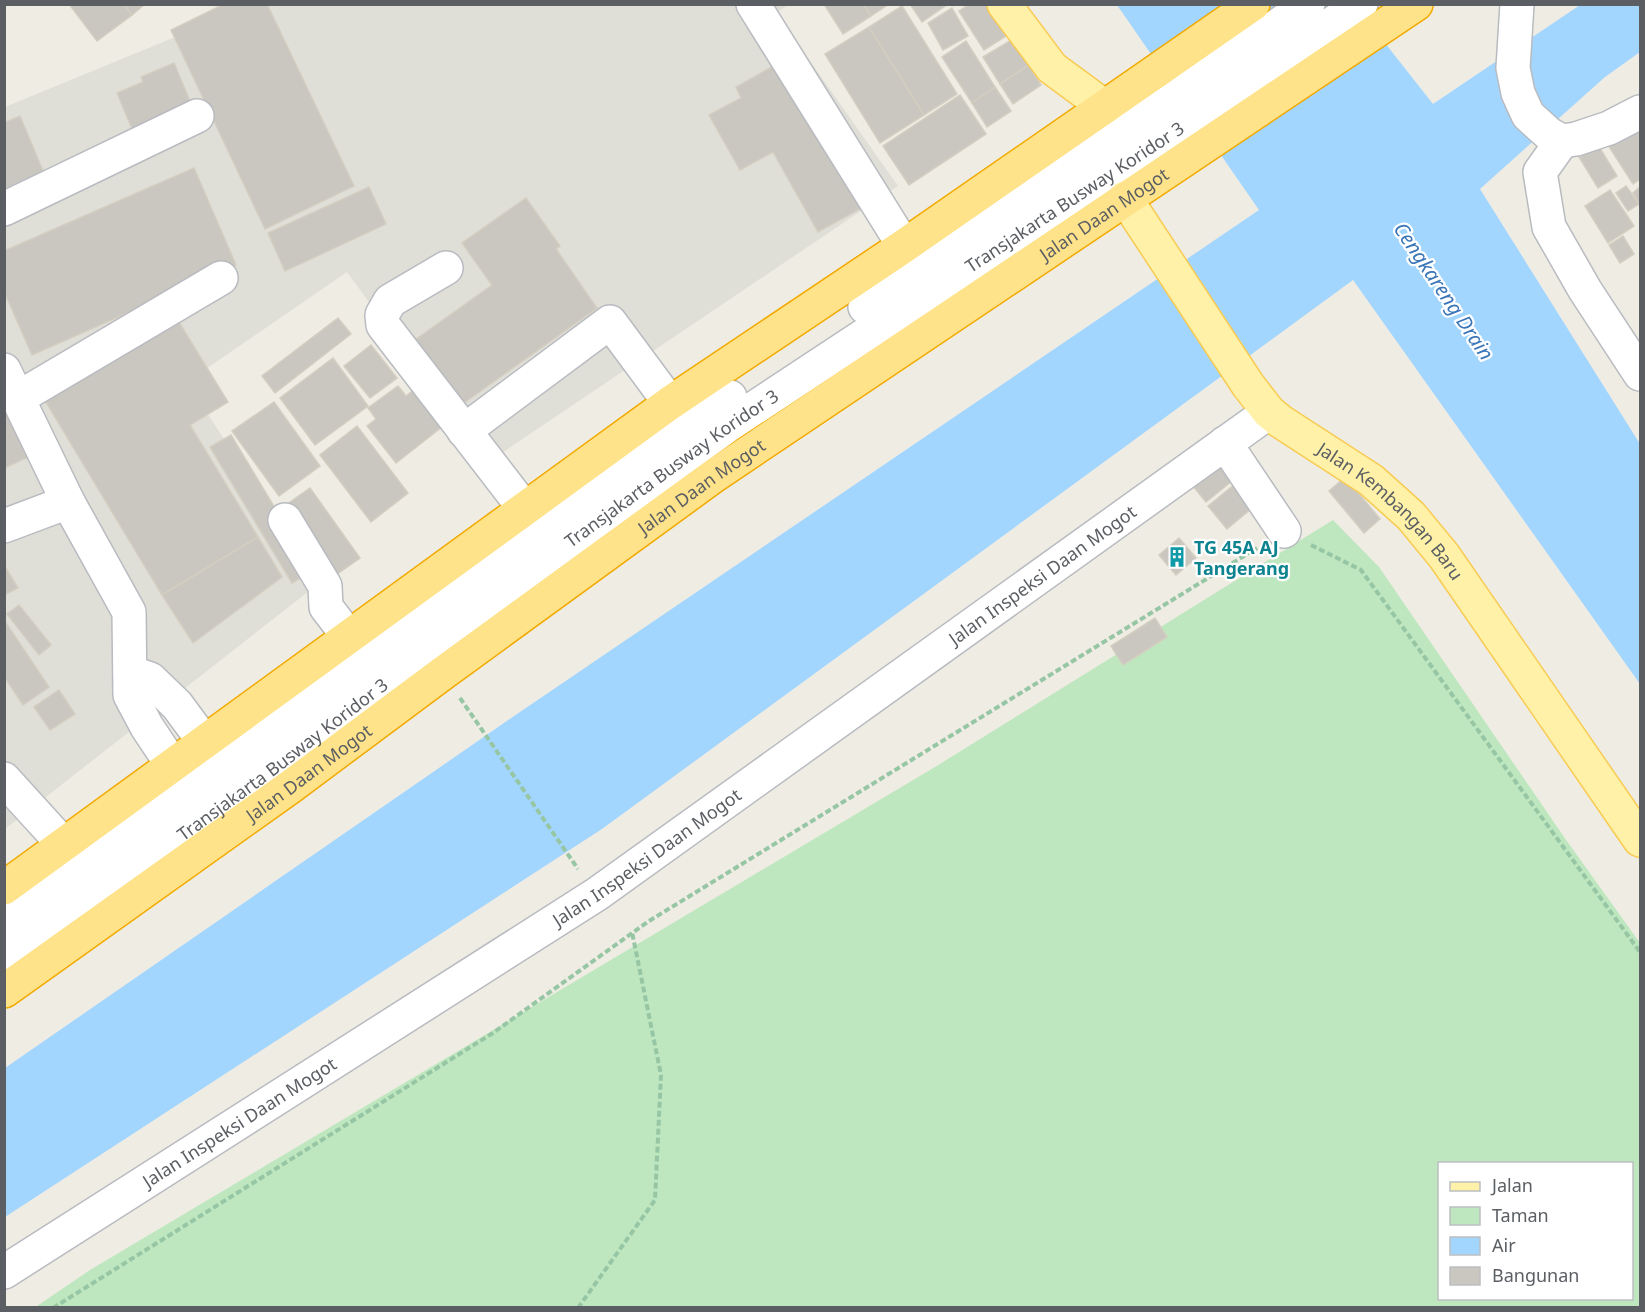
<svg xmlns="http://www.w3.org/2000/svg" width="1645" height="1312" font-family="'Noto Sans',sans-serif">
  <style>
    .industrial { fill: #dfded7 }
    .green { fill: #bee7bf; fill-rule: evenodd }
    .water { fill: #a3d6ff }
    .building { fill: #cac6c0; stroke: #d4cec1; stroke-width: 1.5 }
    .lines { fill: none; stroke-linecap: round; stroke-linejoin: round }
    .minor-casing { stroke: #b8bbc0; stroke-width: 36 }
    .major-casing { stroke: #f8cb53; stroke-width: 36 }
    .highway-casing { stroke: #f2a900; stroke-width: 36 }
    .path { stroke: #96c6a4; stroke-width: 4; stroke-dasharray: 6 3; stroke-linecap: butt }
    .minor { stroke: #fff; stroke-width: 33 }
    .major { stroke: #fff2a8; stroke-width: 33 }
    .highway { stroke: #ffe38a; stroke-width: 33 }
    .labels { text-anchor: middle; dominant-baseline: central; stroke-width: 4.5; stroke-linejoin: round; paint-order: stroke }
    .street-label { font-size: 18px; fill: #5b5f64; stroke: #fff }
    .culture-label { font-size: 18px; font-weight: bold; fill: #0d838f; stroke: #fff; text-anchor: start }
    .water-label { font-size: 20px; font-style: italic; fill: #3a75b7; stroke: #fff }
  </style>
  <rect width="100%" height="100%" fill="#efece3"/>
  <path class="industrial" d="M 253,5 L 788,5 L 776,13 L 898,186 L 487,463 L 347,272 L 187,382 L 318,584 L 5,829 L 5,107 Z"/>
  <path class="green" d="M 1333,520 L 1379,567 L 1564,837 L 1640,943 L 1640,1307 L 34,1308 L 90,1270 L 935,767 ZM 1440,1164 L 1632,1164 L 1632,1298 L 1440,1298 Z"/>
  <path class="water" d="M 1117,5 L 1355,5 L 1433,104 L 1580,5 L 1640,5 L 1640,52 L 1605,77 L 1480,189 L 1640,444 L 1640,684 L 1353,280 L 602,829 L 5,1217 L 5,1068 L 517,714 L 1259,210 Z"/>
  <g class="building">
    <path d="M 69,4 L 124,4 L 132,15 L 97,41 Z"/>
    <path d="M 124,4 L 145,4 L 132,15 Z"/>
    <path d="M 224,4 L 267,4 L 354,186 L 265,229 L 171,30 Z"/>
    <path d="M 824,4 L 863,4 L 871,16 L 843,34 Z"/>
    <path d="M 863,4 L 889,4 L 871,16 Z"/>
    <path d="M 910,4 L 948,4 L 922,22 Z"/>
    <path d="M 970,4 L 986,4 L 1006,36 L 984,50 L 959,11 Z"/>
    <path d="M 902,6 L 957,94 L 924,115 L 869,27 Z"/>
    <path d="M 952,8 L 968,36 L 943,50 L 928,23 Z"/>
    <path d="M 869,27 L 924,115 L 880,143 L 825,54 Z"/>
    <path d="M 1013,39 L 1029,65 L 1000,84 L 983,57 Z"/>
    <path d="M 966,41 L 995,87 L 972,103 L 942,57 Z"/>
    <path d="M 786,59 L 867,205 L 818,232 L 773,152 L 740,170 L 709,115 L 741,98 L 736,87 Z"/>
    <path d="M 174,63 L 192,106 L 135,136 L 117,93 L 143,82 L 141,77 Z"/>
    <path d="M 1029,65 L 1041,85 L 1013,104 L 1000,84 Z"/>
    <path d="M 995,87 L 1011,111 L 987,127 L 972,103 Z"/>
    <path d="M 960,95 L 986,134 L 909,185 L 883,146 Z"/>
    <path d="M 20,116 L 46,178 L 4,196 L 4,123 Z"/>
    <path d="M 1633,124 L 1640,136 L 1640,179 L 1633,184 L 1606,142 Z"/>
    <path d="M 1598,145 L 1617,176 L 1598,188 L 1579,157 Z"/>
    <path d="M 194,168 L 236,265 L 32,355 L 4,291 L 4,251 Z"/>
    <path d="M 1626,186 L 1639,204 L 1628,211 L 1616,193 Z"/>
    <path d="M 369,187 L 386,224 L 285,271 L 268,233 Z"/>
    <path d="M 1640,187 L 1640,205 L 1633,193 Z"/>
    <path d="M 1610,190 L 1634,226 L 1608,243 L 1585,206 Z"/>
    <path d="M 526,198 L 560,246 L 556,249 L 597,308 L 454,410 L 408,345 L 492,285 L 462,243 Z"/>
    <path d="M 1623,236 L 1634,254 L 1620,263 L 1609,245 Z"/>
    <path d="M 174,314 L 228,402 L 190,425 L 258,537 L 162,595 L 41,394 Z"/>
    <path d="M 338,318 L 351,334 L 275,393 L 262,376 Z"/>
    <path d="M 371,345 L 397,378 L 370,398 L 344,366 Z"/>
    <path d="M 333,358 L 368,406 L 315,445 L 280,398 Z"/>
    <path d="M 398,386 L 406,396 L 415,389 L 443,426 L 396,463 L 367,426 L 376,419 L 368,408 Z"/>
    <path d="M 4,388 L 35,454 L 4,468 Z"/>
    <path d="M 274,402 L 320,466 L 279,496 L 232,431 Z"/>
    <path d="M 357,426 L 408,493 L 371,522 L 320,455 Z"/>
    <path d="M 231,435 L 313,571 L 292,583 L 210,447 Z"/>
    <path d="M 1220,456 L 1237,477 L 1206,502 L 1189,481 Z"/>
    <path d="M 1345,477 L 1380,519 L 1364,533 L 1329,491 Z"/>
    <path d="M 1240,480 L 1258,503 L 1227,529 L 1208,506 Z"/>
    <path d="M 310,488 L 360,558 L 336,575 L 286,505 Z"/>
    <path d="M 258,537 L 282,577 L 193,643 L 162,595 Z"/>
    <path d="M 1179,538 L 1196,558 L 1176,575 L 1159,555 Z"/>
    <path d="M 4,565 L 18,588 L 4,595 Z"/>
    <path d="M 19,605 L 51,645 L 39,655 L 7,614 Z"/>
    <path d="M 1155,618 L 1167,637 L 1123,665 L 1111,646 Z"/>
    <path d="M 4,620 L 49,687 L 23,705 L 4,676 Z"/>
    <path d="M 59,690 L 75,714 L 50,730 L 34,707 Z"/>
  </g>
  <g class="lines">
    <g class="minor-casing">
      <g id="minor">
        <path d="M 753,4 L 904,246"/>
        <path d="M 1517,4 L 1513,68 L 1518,93 L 1528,115 L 1549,134 L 1562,141 L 1576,139 L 1609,128 L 1640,112"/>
        <path d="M 1562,141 L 1540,172 L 1549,227 L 1585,290 L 1640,374"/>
        <path d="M 4,209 L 197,116"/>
        <path d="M 446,268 L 390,301 L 382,315 L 383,325 L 524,508"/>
        <path d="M 865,307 L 1172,100 L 1308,4"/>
        <path d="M 4,370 L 68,502 L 129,612 L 130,695 L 147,727 L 173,766"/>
        <path d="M 18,398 L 221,278"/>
        <path d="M 464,431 L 610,322 L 670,403"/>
        <path d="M 1225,443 L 1284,531"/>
        <path d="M 285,520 L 325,586 L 326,607 L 349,637"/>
        <path d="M 4,526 L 68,502"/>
        <path d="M 130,672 L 150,679 L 177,705 L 205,743"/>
        <path d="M 4,779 L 64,845"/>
        <path d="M 4,926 L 634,462 L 730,397"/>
        <path id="s1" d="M 4,963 L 265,774 L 565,544 L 730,424 L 1186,123 L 1361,4"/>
        <path id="s2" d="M 4,1272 L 597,894 L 1269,412"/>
      </g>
    </g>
    <g class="major-casing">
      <g id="major">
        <path d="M 1004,4 L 1052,68 L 1105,107"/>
        <path id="s3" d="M 1125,198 L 1248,385 L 1269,412 L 1280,421 L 1371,480 L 1411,516 L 1444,556 L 1640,840"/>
      </g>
    </g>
    <g class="highway-casing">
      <g id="highway">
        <path d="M 4,888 L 670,403 L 904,246 L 1253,4"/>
        <path id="s4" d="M 4,991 L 290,787 L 443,673 L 715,475 L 1416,4"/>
      </g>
    </g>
    <g class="path">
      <path d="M 1311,545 L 1361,570 L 1640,952"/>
      <path d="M 460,698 L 578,869"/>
      <path d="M 53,1308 L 493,1033 L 649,921 L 1257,548"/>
      <path d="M 578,1308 L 655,1200 L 661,1075 L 632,932"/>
    </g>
    <use href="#minor" class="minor"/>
    <use href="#major" class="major"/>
    <use href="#highway" class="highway"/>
  </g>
  <defs>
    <g id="building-bare" transform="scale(1.62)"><path d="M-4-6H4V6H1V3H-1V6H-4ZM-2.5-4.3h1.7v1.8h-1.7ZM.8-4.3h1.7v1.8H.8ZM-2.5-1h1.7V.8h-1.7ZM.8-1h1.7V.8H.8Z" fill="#0f9aa8" stroke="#fff" stroke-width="2.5" paint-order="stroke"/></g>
  </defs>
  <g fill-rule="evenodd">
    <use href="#building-bare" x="1177" y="557"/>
  </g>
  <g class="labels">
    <g class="street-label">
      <text stroke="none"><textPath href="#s1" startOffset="1317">Transjakarta Busway Koridor 3</textPath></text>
      <text stroke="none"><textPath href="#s4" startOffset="1347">Jalan Daan Mogot</textPath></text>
      <text stroke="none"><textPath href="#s1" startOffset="831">Transjakarta Busway Koridor 3</textPath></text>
      <text stroke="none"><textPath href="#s4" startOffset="861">Jalan Daan Mogot</textPath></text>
      <text stroke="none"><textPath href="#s3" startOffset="416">Jalan Kembangan Baru</textPath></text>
      <text stroke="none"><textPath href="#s2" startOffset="1251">Jalan Inspeksi Daan Mogot</textPath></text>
      <text stroke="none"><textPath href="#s1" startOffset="345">Transjakarta Busway Koridor 3</textPath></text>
      <text stroke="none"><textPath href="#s4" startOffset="375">Jalan Daan Mogot</textPath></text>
      <text stroke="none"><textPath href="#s2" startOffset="765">Jalan Inspeksi Daan Mogot</textPath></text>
      <text stroke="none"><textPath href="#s2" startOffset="279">Jalan Inspeksi Daan Mogot</textPath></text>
    </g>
    <g class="culture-label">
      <text x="1194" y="547">TG 45A AJ<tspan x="1194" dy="21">Tangerang</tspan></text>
    </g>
    <g class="water-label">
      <text transform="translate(1444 291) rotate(56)">Cengkareng Drain</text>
    </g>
  </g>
  <rect width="1645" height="1312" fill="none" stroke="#5b5f64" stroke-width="12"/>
  <rect x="1438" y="1162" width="195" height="138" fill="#ffffff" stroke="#bdbfc1" stroke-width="1.5"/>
  <rect x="1450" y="1182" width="30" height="9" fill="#fff2a8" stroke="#bdbfc1" stroke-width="1.5"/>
  <text x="1492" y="1192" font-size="18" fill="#5b5f64">Jalan</text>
  <rect x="1450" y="1207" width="30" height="18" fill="#bee7bf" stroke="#bdbfc1" stroke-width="1.5"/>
  <text x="1492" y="1222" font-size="18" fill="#5b5f64">Taman</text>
  <rect x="1450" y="1237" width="30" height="18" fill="#a3d6ff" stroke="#bdbfc1" stroke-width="1.5"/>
  <text x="1492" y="1252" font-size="18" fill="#5b5f64">Air</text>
  <rect x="1450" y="1267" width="30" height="18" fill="#cac6c0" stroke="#bdbfc1" stroke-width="1.5"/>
  <text x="1492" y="1282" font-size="18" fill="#5b5f64">Bangunan</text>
</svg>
